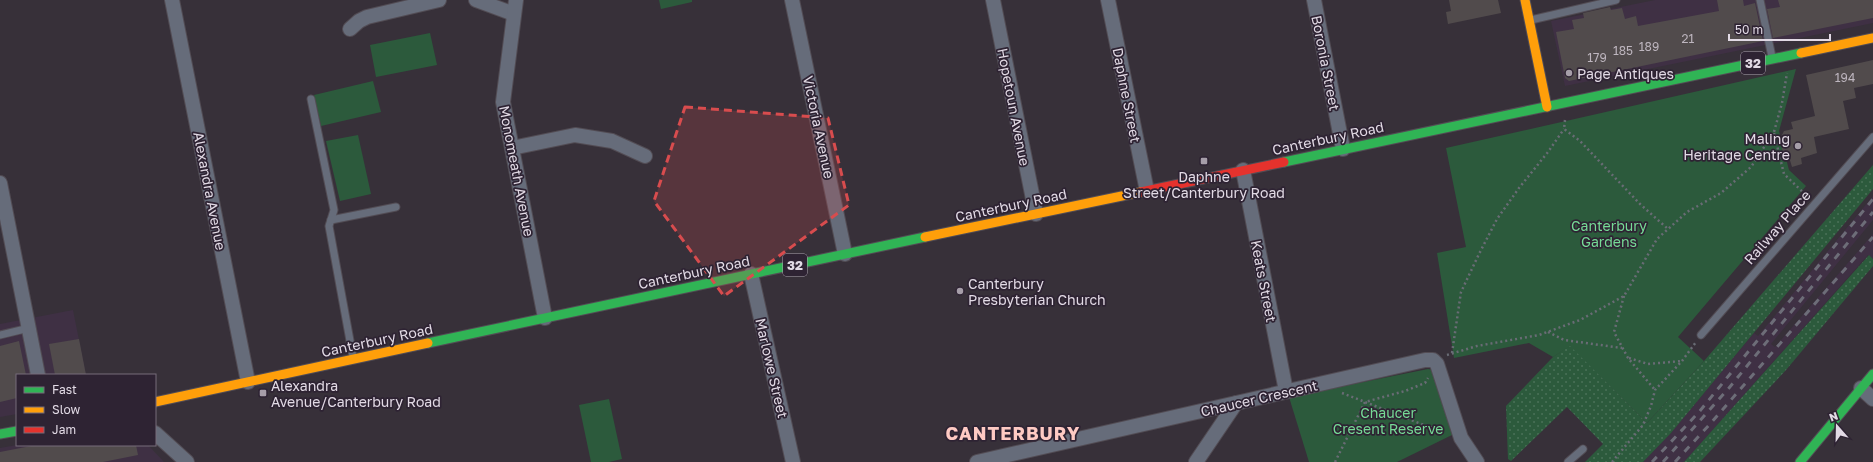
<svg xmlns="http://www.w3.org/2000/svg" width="1873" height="462" font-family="'Golos Text',sans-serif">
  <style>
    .built { fill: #3f3044 }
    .grass { fill: url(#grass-dots) }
    .park { fill: #2c5a3c }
    .building { fill: #514b4c }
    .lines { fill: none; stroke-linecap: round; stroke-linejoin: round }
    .lane-casing { stroke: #524c54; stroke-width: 9 }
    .street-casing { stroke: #524c54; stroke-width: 16 }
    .fast-casing { stroke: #524c54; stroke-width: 11 }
    .slow-casing { stroke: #524c54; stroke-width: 11 }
    .jam-casing { stroke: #524c54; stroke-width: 11 }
    .path { stroke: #696c75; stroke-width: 2.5; stroke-dasharray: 2 3; stroke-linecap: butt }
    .lane { stroke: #666c7a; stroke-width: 7 }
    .street { stroke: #666c7a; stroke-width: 14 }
    .fast { stroke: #30b455; stroke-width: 9 }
    .slow { stroke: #ff9f0a; stroke-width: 9 }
    .jam { stroke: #e5322d; stroke-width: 9 }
    .rail { stroke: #6d6d78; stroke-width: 3; stroke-dasharray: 7 7; stroke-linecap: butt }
    .marked { fill: #d84c4e; fill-opacity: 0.2; stroke: #d84c4e; stroke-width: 3; stroke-dasharray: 8 5; stroke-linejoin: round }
    .poi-dot { fill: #a69ea9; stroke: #2e2333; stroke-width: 1.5 }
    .labels { text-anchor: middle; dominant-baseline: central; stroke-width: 3.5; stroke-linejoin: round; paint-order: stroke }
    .number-label { font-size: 12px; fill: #beb6bf }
    .shield { fill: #2e2333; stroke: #aca3b0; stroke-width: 1 }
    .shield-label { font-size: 13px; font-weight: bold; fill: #e2dae5 }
    .street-label { font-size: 14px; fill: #e2dae5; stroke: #2e2333 }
    .poi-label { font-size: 14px; fill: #e2dae5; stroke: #2e2333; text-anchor: start }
    .park-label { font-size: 14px; fill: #76db96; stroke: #2e2333 }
    .district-label { font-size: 18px; font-weight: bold; letter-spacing: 1px; fill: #fecac3; stroke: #2e2333 }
  </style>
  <defs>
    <pattern id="grass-dots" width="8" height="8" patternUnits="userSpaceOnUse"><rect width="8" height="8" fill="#2c5a3c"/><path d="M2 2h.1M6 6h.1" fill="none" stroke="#4a7158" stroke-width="1.8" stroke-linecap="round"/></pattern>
  </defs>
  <rect width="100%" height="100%" fill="#373039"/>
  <g class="built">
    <path d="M 1655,0 L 1873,0 L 1873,23 L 1565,86 L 1551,21 Z"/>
    <path d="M 1873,196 L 1873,220 L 1771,344 L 1775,347 L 1873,234 L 1873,259 L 1868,255 L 1684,462 L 1643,462 L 1671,433 L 1754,333 L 1758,336 Z"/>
    <path d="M 73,310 L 86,375 L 17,375 L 17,414 L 0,417 L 0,324 Z"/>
    <path d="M 17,445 L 148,445 L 164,462 L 0,462 L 0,448 Z"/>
  </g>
  <g class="grass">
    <path d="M 1873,165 L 1873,189 L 1671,433 L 1643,462 L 1585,462 L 1603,444 L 1567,407 L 1511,461 L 1508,459 L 1506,406 L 1553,357 L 1570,345 L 1647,423 L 1704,361 Z"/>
    <path d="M 1869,255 L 1873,259 L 1873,266 L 1786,370 L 1700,462 L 1684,462 Z"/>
  </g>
  <g class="park">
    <path d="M 659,0 L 692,0 L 692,2 L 661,9 Z"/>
    <path d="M 430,33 L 437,65 L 376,77 L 370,45 Z"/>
    <path d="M 1796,69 L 1779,131 L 1789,170 L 1806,186 L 1678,337 L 1704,361 L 1647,423 L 1570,346 L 1553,357 L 1529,343 L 1454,358 L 1437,253 L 1466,247 L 1446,148 Z"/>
    <path d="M 373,81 L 381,112 L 321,126 L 314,95 Z"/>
    <path d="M 358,135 L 371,194 L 340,201 L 326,141 Z"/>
    <path d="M 1428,369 L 1433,370 L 1454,434 L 1397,462 L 1309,462 L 1289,397 Z"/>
    <path d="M 609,399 L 622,459 L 609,462 L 591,462 L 579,405 Z"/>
  </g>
  <g class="building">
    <path d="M 1449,0 L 1498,0 L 1501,13 L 1448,24 L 1446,12 L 1451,11 Z"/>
    <path d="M 1717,0 L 1743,0 L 1744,6 L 1755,3 L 1763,41 L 1569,81 L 1565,78 L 1556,32 L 1574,29 L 1572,20 L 1584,18 L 1583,13 L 1610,7 L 1611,10 L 1622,8 L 1625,19 L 1636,16 L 1638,26 L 1719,11 Z"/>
    <path d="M 1778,0 L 1873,0 L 1873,18 L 1773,38 L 1767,9 L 1780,7 Z"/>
    <path d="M 1873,60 L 1873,84 L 1854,88 L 1856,98 L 1843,101 L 1849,129 L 1814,137 L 1817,153 L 1801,158 L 1802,164 L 1792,167 L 1789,157 L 1784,159 L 1780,139 L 1784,131 L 1793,129 L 1791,122 L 1815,116 L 1806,75 Z"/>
    <path d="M 79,339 L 86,375 L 55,375 L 49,344 Z"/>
    <path d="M 19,341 L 26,375 L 17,375 L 17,398 L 0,402 L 0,346 Z"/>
    <path d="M 36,445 L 136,445 L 138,455 L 103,462 L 0,462 L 0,452 Z"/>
  </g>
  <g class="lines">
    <g class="lane-casing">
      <g id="lane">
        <path d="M 1760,0 L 1772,57"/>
        <path d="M 1531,20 L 1616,0"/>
        <path d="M 311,99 L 334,210 L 329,226 L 353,357"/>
        <path d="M 331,220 L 396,207"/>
        <path d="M 0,335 L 29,328"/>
        <path d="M 1701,335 L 1873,137"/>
        <path d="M 1568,462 L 1583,449"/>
      </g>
    </g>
    <g class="street-casing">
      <g id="street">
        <path d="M 172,0 L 248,382"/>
        <path d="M 476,0 L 514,14"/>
        <path d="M 516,0 L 503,102 L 545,318"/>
        <path d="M 792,0 L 845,254"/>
        <path d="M 993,0 L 1036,214"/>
        <path d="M 1108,0 L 1147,191"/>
        <path d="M 1314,0 L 1343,149"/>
        <path d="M 350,29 L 359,21 L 367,17 L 439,0"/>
        <path d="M 512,148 L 575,135 L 612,141 L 645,156"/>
        <path d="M 1243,170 L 1286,391"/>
        <path d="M 0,183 L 38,375"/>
        <path d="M 751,274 L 793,462"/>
        <path d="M 1861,388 L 1873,399"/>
        <path d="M 155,433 L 187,462"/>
        <path d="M 977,462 L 1425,360 L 1433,360 L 1437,364 L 1461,438 L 1477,462"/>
        <path d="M 1196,462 L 1236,403"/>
      </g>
    </g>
    <g class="fast-casing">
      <g id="fast">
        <path d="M 1284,162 L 1801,53"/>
        <path d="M 428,343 L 925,237"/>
        <path d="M 0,434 L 17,431"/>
        <path d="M 1800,462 L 1873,374"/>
      </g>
    </g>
    <g class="slow-casing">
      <g id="slow">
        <path d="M 1525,0 L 1547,107"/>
        <path d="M 1801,53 L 1873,38"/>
        <path d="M 925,237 L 1141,192"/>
        <path d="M 155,402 L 428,343"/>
      </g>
    </g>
    <g class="jam-casing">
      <path id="jam" d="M 1141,192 L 1284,162"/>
    </g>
    <g class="path">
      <path d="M 1565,120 L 1564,129 L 1580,141 L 1640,204 L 1668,229"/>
      <path d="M 1774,133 L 1784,174 L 1809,198"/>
      <path d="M 1624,296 L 1614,332 L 1628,358 L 1655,390"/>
      <path d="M 1548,332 L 1564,340 L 1622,348"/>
      <path d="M 1452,353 L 1461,292 L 1479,254 L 1497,219 L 1519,188 L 1548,152 L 1564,129"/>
      <path d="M 1447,355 L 1477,346 L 1539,335 L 1580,320 L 1624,296 L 1657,239 L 1687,212 L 1721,193 L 1751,167 L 1774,132 L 1782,103 L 1787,73"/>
      <path d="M 1629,358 L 1648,364 L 1682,361"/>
      <path d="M 1342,393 L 1429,427 L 1444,429"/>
      <path d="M 1335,462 L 1365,402 L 1405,391 L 1425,383 L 1428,378"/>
      <path d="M 1612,462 L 1643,425 L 1651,406 L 1655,390 L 1682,361 L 1696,342"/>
    </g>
    <use href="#lane" class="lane"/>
    <use href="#street" class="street"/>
    <use href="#fast" class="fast"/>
    <use href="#slow" class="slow"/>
    <use href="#jam" class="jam"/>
    <g class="rail">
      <path d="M 1652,462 L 1699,412 L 1873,199"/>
      <path d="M 1663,462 L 1729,388 L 1873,212"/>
      <path d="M 1675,462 L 1710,424 L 1873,237"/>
    </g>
  </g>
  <path class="marked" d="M 685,107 L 828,118 L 849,205 L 724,296 L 654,201 Z"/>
  <g class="poi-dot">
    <circle cx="1569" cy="73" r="4"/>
    <circle cx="1798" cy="146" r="4"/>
    <rect x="1200" y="157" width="8" height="8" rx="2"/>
    <circle cx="960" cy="291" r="4"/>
    <rect x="259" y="389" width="8" height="8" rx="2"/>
  </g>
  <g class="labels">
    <g class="number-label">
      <text x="1688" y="38">21</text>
      <text x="1649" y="46">189</text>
      <text x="1623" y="50">185</text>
      <text x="1597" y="57">179</text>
      <text x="1845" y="77">194</text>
    </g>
    <g class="shield">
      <rect x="1741" y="52" width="24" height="22" rx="3"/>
      <rect x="783" y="254" width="24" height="22" rx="3"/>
    </g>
    <g class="shield-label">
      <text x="1753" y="63">32</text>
      <text x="795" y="265">32</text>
    </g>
    <g class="street-label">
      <text transform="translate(1326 63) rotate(79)">Boronia Street</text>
      <text transform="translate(1127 95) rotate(79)">Daphne Street</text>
      <text transform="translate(1014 107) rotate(79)">Hopetoun Avenue</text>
      <text transform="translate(819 127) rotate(78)">Victoria Avenue</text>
      <text transform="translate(1328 138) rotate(-12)">Canterbury Road</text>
      <text transform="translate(517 171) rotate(79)">Monomeath Avenue</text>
      <text transform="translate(210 191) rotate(79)">Alexandra Avenue</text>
      <text transform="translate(1011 205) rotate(-12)">Canterbury Road</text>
      <text transform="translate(1777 227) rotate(-49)">Railway Place</text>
      <text transform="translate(694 272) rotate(-12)">Canterbury Road</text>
      <text transform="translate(1264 281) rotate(79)">Keats Street</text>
      <text transform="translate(377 340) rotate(-12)">Canterbury Road</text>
      <text transform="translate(772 368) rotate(77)">Marlowe Street</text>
      <text transform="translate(1259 398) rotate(-13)">Chaucer Crescent</text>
    </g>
    <g class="poi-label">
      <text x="1577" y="73">Page Antiques</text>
      <text x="1790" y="138" text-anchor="end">Maling<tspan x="1790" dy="16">Heritage Centre</tspan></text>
      <text x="1204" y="176" text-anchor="middle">Daphne<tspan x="1204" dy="16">Street/Canterbury Road</tspan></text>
      <text x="968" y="283">Canterbury<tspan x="968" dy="16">Presbyterian Church</tspan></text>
      <text x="271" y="385">Alexandra<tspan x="271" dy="16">Avenue/Canterbury Road</tspan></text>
    </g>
    <g class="park-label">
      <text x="1609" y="225">Canterbury<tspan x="1609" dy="16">Gardens</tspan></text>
      <text x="1388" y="412">Chaucer<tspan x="1388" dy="16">Cresent Reserve</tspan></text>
    </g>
    <g class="district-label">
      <text x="1013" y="433">CANTERBURY</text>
    </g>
  </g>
  <rect x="16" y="374" width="140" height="72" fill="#2e2333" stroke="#766c7a"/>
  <rect x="24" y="387" width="20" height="6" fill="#30b455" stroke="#766c7a"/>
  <text x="52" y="394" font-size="12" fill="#e2dae5">Fast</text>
  <rect x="24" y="407" width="20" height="6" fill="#ff9f0a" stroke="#766c7a"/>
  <text x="52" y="414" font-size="12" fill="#e2dae5">Slow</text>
  <rect x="24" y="427" width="20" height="6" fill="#e5322d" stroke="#766c7a"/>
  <text x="52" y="434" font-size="12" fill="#e2dae5">Jam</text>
  <g transform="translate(1837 426) rotate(340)" stroke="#2e2333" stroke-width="3" paint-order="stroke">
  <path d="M0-3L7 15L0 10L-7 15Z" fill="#e2dae5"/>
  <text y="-6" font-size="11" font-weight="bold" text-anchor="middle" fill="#e2dae5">N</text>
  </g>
  <path d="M1729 34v6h101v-6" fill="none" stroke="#e2dae5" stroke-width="2"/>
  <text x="1735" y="34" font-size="12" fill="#e2dae5" stroke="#2e2333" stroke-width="3" paint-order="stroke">50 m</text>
</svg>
